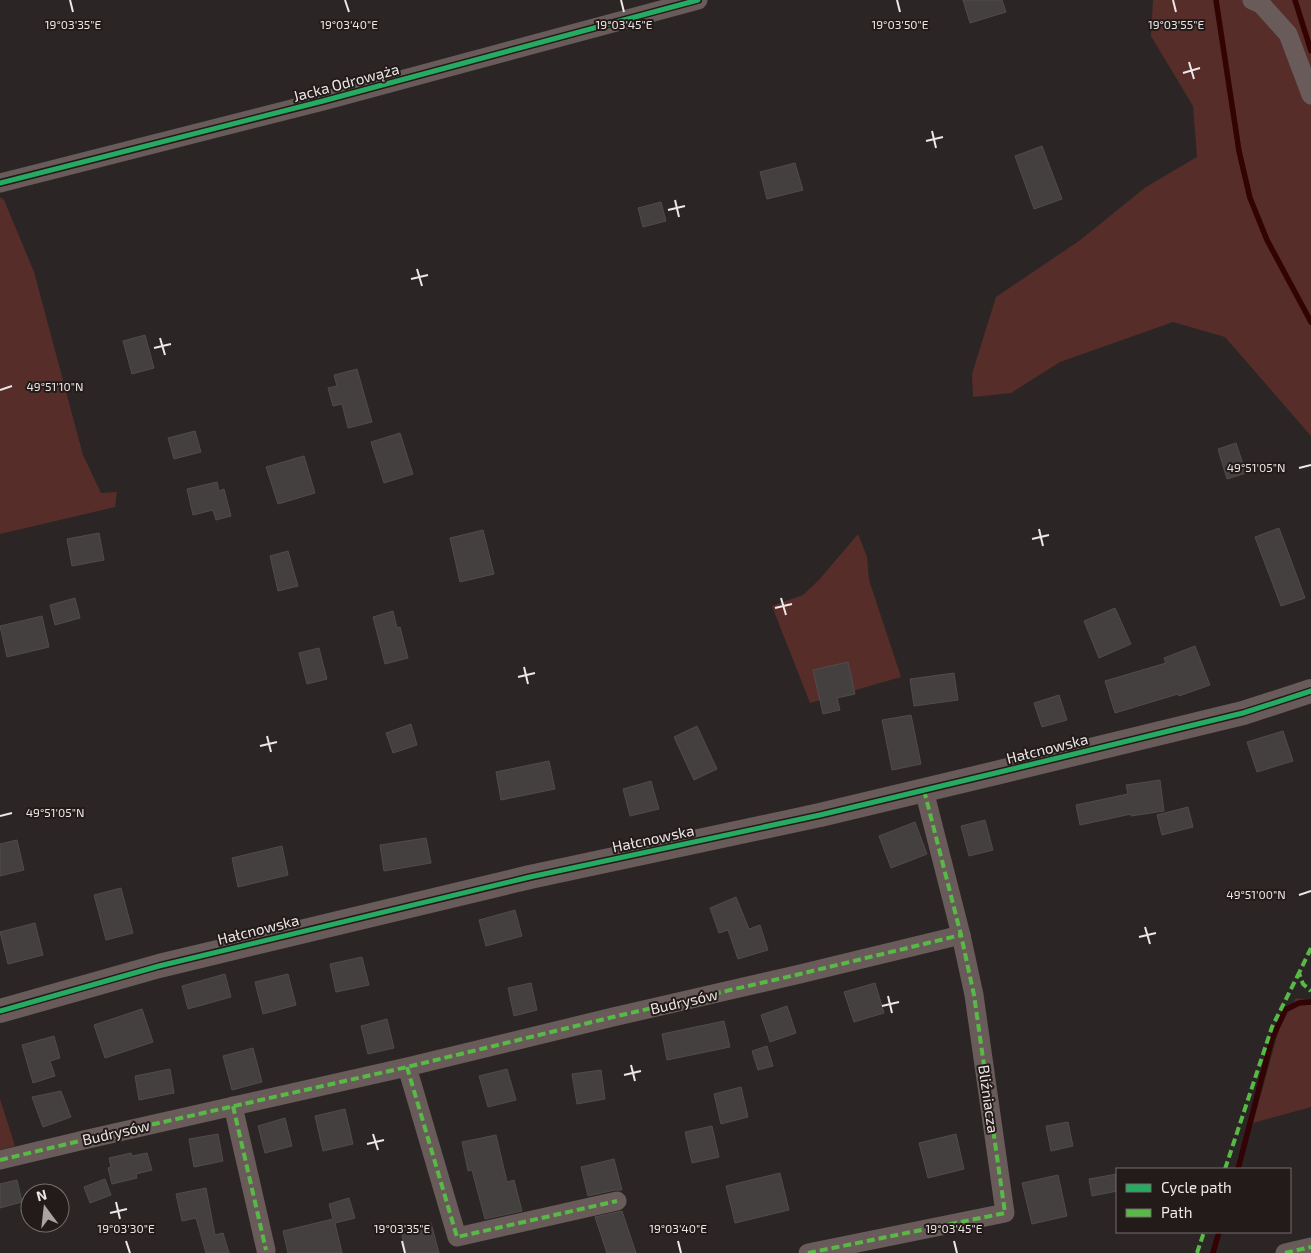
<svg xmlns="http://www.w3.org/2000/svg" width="1311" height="1253" font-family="'Exo 2',sans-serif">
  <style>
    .green { fill: #572d29 }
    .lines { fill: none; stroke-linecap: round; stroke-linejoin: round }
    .stream { stroke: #330304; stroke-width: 5.5 }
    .building { fill: #44403f; stroke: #504c4c }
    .minor { stroke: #685b59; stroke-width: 19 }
    .tertiary { stroke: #685b59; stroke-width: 24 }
    .quiet { stroke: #58b947; stroke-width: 4; stroke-dasharray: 8 4; stroke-linecap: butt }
    .cycleway-casing { stroke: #231b1a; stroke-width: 8 }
    .cycleway { stroke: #26ab63; stroke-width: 5 }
    .ticks { fill: none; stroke: #ede7e6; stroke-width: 2 }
    .labels { text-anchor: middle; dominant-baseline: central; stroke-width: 4; stroke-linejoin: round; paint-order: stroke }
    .street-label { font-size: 15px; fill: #ede7e6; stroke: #231b1a }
    .ticks-label { font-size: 12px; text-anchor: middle; fill: #ede7e6; stroke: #231b1a; stroke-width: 4; stroke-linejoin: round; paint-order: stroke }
  </style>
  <rect width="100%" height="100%" fill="#2b2625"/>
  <g class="green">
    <path d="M 1153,0 L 1311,0 L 1311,436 L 1225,337 L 1173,322 L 1060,362 L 1011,393 L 973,397 L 972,374 L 996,297 L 1079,241 L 1146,187 L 1197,157 L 1193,106 L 1151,36 Z"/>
    <path d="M 0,197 L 4,200 L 34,272 L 83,455 L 101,493 L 117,492 L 115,507 L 0,534 Z"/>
    <path d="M 858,534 L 867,557 L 869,580 L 901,677 L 810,703 L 772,606 L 803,595 L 819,580 Z"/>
    <path d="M 1296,998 L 1311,1001 L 1311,1107 L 1253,1123 L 1279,1029 Z"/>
    <path d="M 0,1099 L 15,1146 L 0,1150 Z"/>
  </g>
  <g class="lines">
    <g class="stream">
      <path d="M 1216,0 L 1239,151 L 1250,198 L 1267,240 L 1311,322"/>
      <path d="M 1295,0 L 1311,51"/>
      <path d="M 1238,1169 L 1272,1039 L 1285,1010 L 1299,1003 L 1311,1002"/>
      <path d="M 1213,1253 L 1219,1232"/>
    </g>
  </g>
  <g class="building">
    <path d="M 963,0 L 1002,0 L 1006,12 L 970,23 Z"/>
    <path d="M 1042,146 L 1062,199 L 1034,209 L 1015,156 Z"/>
    <path d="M 795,163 L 803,190 L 767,199 L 760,172 Z"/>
    <path d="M 661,202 L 666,221 L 643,227 L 638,208 Z"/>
    <path d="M 145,335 L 154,368 L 132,374 L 123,341 Z"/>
    <path d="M 357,369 L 372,422 L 348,428 L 342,404 L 333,406 L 328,388 L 337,386 L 334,375 Z"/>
    <path d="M 195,431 L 201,452 L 174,459 L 168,438 Z"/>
    <path d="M 400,433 L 413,474 L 384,483 L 371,442 Z"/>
    <path d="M 1236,443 L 1246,473 L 1227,479 L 1218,449 Z"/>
    <path d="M 304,456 L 315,493 L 278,504 L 266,467 Z"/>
    <path d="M 217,482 L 219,491 L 224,489 L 231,516 L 216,520 L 213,510 L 193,515 L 187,489 Z"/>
    <path d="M 1279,528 L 1305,598 L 1281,606 L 1255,537 Z"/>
    <path d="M 483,530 L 494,574 L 460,582 L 450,538 Z"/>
    <path d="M 99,533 L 104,560 L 72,566 L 67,539 Z"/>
    <path d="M 288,551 L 298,586 L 278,591 L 270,556 Z"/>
    <path d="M 75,598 L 80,618 L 55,625 L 50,605 Z"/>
    <path d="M 1115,608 L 1131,644 L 1099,658 L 1084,621 Z"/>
    <path d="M 393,611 L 397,628 L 400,627 L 408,658 L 385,664 L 373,617 Z"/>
    <path d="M 42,616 L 49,647 L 7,657 L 0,626 Z"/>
    <path d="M 1195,646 L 1210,685 L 1179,696 L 1178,694 L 1115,713 L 1105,681 L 1166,663 L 1164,658 Z"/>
    <path d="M 319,648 L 327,679 L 307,684 L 299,653 Z"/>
    <path d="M 848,662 L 855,694 L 837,698 L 840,710 L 823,714 L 813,670 Z"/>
    <path d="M 954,673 L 958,700 L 914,706 L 910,679 Z"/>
    <path d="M 1059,695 L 1067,720 L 1042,727 L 1034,703 Z"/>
    <path d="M 911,715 L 921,764 L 892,770 L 882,720 Z"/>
    <path d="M 411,724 L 417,745 L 393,753 L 386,733 Z"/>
    <path d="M 697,726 L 717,769 L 694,780 L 674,737 Z"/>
    <path d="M 1283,731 L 1293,761 L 1257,772 L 1247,742 Z"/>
    <path d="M 549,761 L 555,789 L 501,800 L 496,772 Z"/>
    <path d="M 1160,780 L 1164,811 L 1131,816 L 1131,814 L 1080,825 L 1076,805 L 1128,794 L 1126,785 Z"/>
    <path d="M 651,781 L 659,809 L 630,816 L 623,789 Z"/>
    <path d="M 1188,807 L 1193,827 L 1162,835 L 1157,815 Z"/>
    <path d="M 985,820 L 993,850 L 969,856 L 961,826 Z"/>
    <path d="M 915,822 L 927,854 L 891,868 L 879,836 Z"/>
    <path d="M 426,838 L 431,863 L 384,871 L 380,845 Z"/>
    <path d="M 17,840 L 24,870 L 0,876 L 0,844 Z"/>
    <path d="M 282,846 L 288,875 L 238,887 L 232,858 Z"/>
    <path d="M 121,888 L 133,933 L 106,940 L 94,895 Z"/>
    <path d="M 736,897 L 749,929 L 760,925 L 768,950 L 738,959 L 728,930 L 719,933 L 710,908 Z"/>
    <path d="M 515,910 L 522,936 L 486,946 L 479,920 Z"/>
    <path d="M 35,923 L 43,955 L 8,964 L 0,932 Z"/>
    <path d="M 362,957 L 369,985 L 336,992 L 330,964 Z"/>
    <path d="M 225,974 L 231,997 L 188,1009 L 182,986 Z"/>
    <path d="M 288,974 L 296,1005 L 263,1014 L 255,982 Z"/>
    <path d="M 531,983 L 537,1010 L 514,1016 L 508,988 Z"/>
    <path d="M 875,983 L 884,1013 L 854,1022 L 844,992 Z"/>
    <path d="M 787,1006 L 796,1033 L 770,1042 L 761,1015 Z"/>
    <path d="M 142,1009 L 153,1042 L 105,1058 L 94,1025 Z"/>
    <path d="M 387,1019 L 394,1048 L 368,1054 L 361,1026 Z"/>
    <path d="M 724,1021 L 730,1047 L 667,1060 L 662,1034 Z"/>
    <path d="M 54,1036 L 60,1058 L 50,1061 L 55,1076 L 33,1083 L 22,1045 Z"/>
    <path d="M 767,1046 L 773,1066 L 758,1070 L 752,1051 Z"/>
    <path d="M 253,1048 L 262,1082 L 232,1090 L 223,1056 Z"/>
    <path d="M 170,1069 L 174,1093 L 139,1100 L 135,1076 Z"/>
    <path d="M 507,1069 L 516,1100 L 488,1107 L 479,1076 Z"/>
    <path d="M 601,1070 L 605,1099 L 577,1104 L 572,1074 Z"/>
    <path d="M 741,1087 L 748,1117 L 721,1124 L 714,1094 Z"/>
    <path d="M 61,1091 L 71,1117 L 43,1127 L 32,1097 Z"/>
    <path d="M 345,1109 L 353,1144 L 323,1151 L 315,1116 Z"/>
    <path d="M 285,1118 L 292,1146 L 265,1153 L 258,1126 Z"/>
    <path d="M 1068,1122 L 1073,1146 L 1051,1151 L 1046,1126 Z"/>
    <path d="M 712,1126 L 719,1157 L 692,1163 L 685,1132 Z"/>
    <path d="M 218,1134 L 223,1161 L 194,1167 L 189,1139 Z"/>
    <path d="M 956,1134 L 964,1169 L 928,1178 L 919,1143 Z"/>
    <path d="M 496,1135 L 507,1182 L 514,1180 L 522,1211 L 485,1219 L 472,1170 L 468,1171 L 462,1142 Z"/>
    <path d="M 131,1153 L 132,1156 L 147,1153 L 152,1170 L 136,1174 L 137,1178 L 112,1184 L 108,1168 L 111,1167 L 109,1158 Z"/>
    <path d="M 614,1159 L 622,1190 L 615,1190 L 588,1196 L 581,1167 Z"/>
    <path d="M 780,1173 L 789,1210 L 735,1223 L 726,1186 Z"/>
    <path d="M 1117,1174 L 1117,1191 L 1092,1196 L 1089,1179 Z"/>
    <path d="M 1058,1175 L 1067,1216 L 1032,1224 L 1022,1183 Z"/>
    <path d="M 105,1179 L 111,1195 L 90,1203 L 84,1187 Z"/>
    <path d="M 17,1180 L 22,1202 L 0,1208 L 0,1184 Z"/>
    <path d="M 206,1188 L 215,1235 L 223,1233 L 229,1253 L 206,1253 L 196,1218 L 182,1221 L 176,1194 Z"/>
    <path d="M 349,1198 L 355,1218 L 335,1223 L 342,1253 L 288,1253 L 283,1231 L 333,1219 L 329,1204 Z"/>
    <path d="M 622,1211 L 636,1253 L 607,1253 L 595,1217 Z"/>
    <path d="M 431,1223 L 439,1253 L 406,1253 L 401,1231 Z"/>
  </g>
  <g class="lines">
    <g class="minor">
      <path d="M 1252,0 L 1261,4 L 1288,34 L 1311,95"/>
      <path d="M 0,183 L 323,101 L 698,0"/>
      <path d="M 407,1067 L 457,1237 L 617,1201"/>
      <path d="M 233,1106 L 266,1250"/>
      <path d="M 0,1160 L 88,1139 L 407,1067 L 613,1017 L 800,974 L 961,935"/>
      <path d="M 808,1253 L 1005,1213 L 974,995 L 961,935 L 924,790"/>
      <path d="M 1285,1253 L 1311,1247"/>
    </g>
    <path class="tertiary" d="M 0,1011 L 159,966 L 530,877 L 820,815 L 1004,771 L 1243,713 L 1311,691"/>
    <g class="quiet">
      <path d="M 1311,948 L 1299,973 L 1303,984 L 1311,991"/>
      <path d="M 407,1067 L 457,1237 L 617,1201"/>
      <path d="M 233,1106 L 266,1250"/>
      <path d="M 0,1160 L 88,1139 L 407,1067 L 613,1017 L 800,974 L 961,935"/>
      <path d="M 1225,1169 L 1272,1027 L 1299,973"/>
      <path d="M 808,1253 L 1005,1213 L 974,995 L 961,935 L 924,790"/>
      <path d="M 1197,1253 L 1204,1232"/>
      <path d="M 1285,1253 L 1311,1247"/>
    </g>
    <g class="cycleway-casing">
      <g id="cycleway">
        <path d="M 0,183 L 323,101 L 698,0"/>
        <path d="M 0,1011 L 159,966 L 530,877 L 820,815 L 1004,771 L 1243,713 L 1311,691"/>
      </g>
    </g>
    <use href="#cycleway" class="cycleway"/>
  </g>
  <path class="ticks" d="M 70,0 L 73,12M 345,0 L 349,12M 621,0 L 624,12M 897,0 L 900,12M 1173,0 L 1176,12M 1189,62 L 1194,79M 1183,73 L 1200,68M 932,131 L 936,148M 926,141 L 943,137M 675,200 L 679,217M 668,210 L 685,206M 417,269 L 422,286M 411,279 L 428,275M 160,338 L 165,355M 154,348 L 171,344M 0,390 L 12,386M 1299,468 L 1311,465M 1039,529 L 1043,546M 1032,539 L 1049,535M 781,598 L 786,615M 775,608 L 792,604M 524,667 L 528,684M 518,677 L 535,673M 267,736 L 271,752M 260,746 L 277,742M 0,816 L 12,813M 1299,895 L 1311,891M 1145,927 L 1150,944M 1139,937 L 1156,933M 888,996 L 892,1013M 882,1006 L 899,1002M 631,1065 L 635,1081M 624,1075 L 641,1071M 373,1134 L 378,1150M 367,1144 L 384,1140M 116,1202 L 120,1219M 110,1213 L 127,1209M 126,1241 L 130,1253M 402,1241 L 405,1253M 678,1241 L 681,1253M 954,1241 L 957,1253"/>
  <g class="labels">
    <g class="street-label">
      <text transform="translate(346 82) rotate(-15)">Jacka Odrowąża</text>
      <text transform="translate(1047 748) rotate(-14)">Hałcnowska</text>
      <text transform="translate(653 838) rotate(-12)">Hałcnowska</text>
      <text transform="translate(258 929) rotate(-14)">Hałcnowska</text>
      <text transform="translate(684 1001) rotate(-13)">Budrysów</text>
      <text transform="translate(989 1099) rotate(82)">Bliźniacza</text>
      <text transform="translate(116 1132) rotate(-13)">Budrysów</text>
    </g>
  </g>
  <g class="ticks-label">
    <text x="73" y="29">19°03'35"E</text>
    <text x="349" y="29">19°03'40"E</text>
    <text x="624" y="29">19°03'45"E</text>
    <text x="900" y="29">19°03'50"E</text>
    <text x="1176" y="29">19°03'55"E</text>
    <text x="55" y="391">49°51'10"N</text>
    <text x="1256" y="472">49°51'05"N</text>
    <text x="55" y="817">49°51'05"N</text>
    <text x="1256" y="899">49°51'00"N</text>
    <text x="126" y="1233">19°03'30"E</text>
    <text x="402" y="1233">19°03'35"E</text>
    <text x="678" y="1233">19°03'40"E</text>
    <text x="954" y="1233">19°03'45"E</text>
  </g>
  <rect x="1116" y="1168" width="175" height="65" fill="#231b1a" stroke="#746d6c"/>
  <rect x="1126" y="1184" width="25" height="8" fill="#26ab63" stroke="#746d6c"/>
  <text x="1161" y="1193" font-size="15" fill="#ede7e6">Cycle path</text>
  <rect x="1126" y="1209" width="25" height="8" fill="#58b947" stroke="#746d6c"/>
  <text x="1161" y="1218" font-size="15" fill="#ede7e6">Path</text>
  <g transform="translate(45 1208) rotate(345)"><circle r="24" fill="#231b1a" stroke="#746d6c"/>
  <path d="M0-4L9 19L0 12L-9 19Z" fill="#a9a3a2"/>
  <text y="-8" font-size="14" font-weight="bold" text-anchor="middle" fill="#ede7e6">N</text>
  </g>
</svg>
